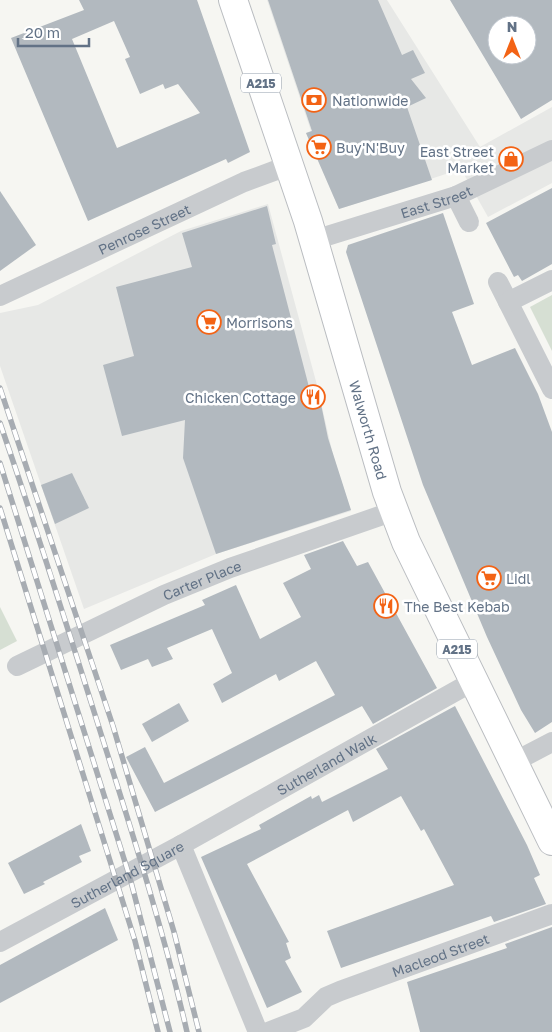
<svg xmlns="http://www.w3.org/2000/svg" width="552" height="1032" font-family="'Golos Text',sans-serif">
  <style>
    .built { fill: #e7e8e6 }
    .green { fill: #d6dfd3 }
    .building { fill: #b2b9bf; fill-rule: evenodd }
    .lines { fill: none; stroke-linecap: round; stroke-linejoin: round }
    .primary-casing { stroke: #babdc1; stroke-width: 30 }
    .street { stroke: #c8cbce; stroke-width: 20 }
    .primary { stroke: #fff; stroke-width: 28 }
    .rail-casing { stroke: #a7acb2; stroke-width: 5.5 }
    .rail { stroke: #fff; stroke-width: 4; stroke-dasharray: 11; stroke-linecap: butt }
    .labels { text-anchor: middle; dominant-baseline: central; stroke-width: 5; stroke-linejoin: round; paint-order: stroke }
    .shield { fill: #fff; stroke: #919caa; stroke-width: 1 }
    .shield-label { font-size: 12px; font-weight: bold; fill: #627286 }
    .poi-label { font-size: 14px; fill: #627286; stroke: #fff; text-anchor: start }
    .street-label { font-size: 14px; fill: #627286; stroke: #fff }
  </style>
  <rect width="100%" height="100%" fill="#f6f6f2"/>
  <g class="built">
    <path d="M 267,0 L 387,0 L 480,147 L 552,107 L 552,183 L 488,217 L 461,169 L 339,209 L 306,133 L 311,131 Z"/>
    <path d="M 268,204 L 317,385 L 333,455 L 351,511 L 216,554 L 84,609 L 0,366 L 0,313 L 38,305 L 181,231 Z"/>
  </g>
  <g class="green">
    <path d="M 552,295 L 552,351 L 530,307 Z"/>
    <path d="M 0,607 L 17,641 L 0,650 Z"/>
  </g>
  <g class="building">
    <path d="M 79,0 L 197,0 L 250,152 L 228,163 L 226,159 L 88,221 L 11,38 L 84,10 ZM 114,21 L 130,57 L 125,59 L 140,94 L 163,84 L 165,89 L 178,84 L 200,113 L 117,148 L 72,39 Z"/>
    <path d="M 268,0 L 378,0 L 402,55 L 413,50 L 425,73 L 411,79 L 426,98 L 407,107 L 432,180 L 339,209 L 306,133 L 312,131 Z"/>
    <path d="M 450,0 L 552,0 L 552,100 L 521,119 ZM 497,25 L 527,25 L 527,55 L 497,55 Z"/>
    <path d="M 552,188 L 552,264 L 522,281 L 518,275 L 514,277 L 486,223 Z"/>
    <path d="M 0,191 L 36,245 L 0,271 Z"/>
    <path d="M 267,206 L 276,244 L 272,245 L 309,387 L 317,385 L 328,438 L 351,510 L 216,554 L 183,458 L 185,420 L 122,436 L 103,365 L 134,356 L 116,287 L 192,267 L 182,233 Z"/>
    <path d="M 443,213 L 474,304 L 452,312 L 472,365 L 515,348 L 538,394 L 552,432 L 552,722 L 535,733 L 521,710 L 487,637 L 423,485 L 346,252 L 348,245 Z"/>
    <path d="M 72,473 L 89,508 L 55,524 L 41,485 Z"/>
    <path d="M 343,541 L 357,566 L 368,562 L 437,688 L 373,724 L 362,706 L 155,812 L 126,757 L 145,747 L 164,783 L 335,695 L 316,661 L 279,681 L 276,674 L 222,703 L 213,684 L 232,673 L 212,629 L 167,648 L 173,659 L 152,667 L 148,659 L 121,670 L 110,645 L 205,605 L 202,600 L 236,585 L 260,639 L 301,617 L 283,583 L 311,569 L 304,555 Z"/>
    <path d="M 179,703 L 189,721 L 152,742 L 142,724 Z"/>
    <path d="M 455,706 L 527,845 L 540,875 L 534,878 L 546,904 L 494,922 L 491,916 L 341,968 L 327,931 L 454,885 L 424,829 L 421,831 L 401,796 L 353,822 L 348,810 L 247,864 L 289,942 L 286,943 L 291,958 L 285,961 L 302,992 L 267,1008 L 201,857 L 261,829 L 259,825 L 311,796 L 312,799 L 319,795 L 322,802 L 388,769 L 376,749 Z"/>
    <path d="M 81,824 L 91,851 L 79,856 L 82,862 L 43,882 L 45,884 L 24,894 L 8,863 Z"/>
    <path d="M 105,908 L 118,940 L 0,1003 L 0,965 Z"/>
    <path d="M 552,927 L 552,1032 L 420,1032 L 407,982 L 507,948 L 505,944 Z"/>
  </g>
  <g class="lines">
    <g class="primary-casing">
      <g id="primary">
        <path id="s6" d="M 233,0 L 308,221 L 387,492 L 406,542 L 552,841"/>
      </g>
    </g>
    <g class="street">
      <path d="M 456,196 L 469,222"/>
      <path id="s1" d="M 314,240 L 456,196 L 552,150"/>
      <path d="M 498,282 L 552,389"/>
      <path id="s2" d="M 0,296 L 244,182 L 290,165"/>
      <path d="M 508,302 L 552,280"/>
      <path id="s3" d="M 17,666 L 164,595 L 230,568 L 394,511"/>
      <path d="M 512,763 L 552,742"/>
      <path d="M 181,845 L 258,1032"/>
      <path id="s4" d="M 0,942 L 181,845 L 472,682"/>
      <path id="s5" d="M 268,1032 L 304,1018 L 326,997 L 340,991 L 552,914"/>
    </g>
    <use href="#primary" class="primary"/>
    <g class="rail-casing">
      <g id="rail">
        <path d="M 0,388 L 113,726 L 174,932 L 199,1032"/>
        <path d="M 0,423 C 36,527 69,632 102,737 C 133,835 164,932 187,1032"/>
        <path d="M 0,463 L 130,878 L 170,1032"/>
        <path d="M 0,508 L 135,941 L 158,1032"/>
      </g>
    </g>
    <use href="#rail" class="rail"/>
  </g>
  <defs>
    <g id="bank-ring" transform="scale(1.25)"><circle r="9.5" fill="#fff" stroke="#f36315" stroke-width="1.5"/><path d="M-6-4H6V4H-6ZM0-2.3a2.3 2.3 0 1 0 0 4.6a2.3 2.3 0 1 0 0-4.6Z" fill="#f36315"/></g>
    <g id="supermarket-ring" transform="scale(1.25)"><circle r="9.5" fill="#fff" stroke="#f36315" stroke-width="1.5"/><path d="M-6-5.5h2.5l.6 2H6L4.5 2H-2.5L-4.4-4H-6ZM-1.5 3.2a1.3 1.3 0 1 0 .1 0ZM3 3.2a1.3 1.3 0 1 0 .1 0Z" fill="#f36315"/></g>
    <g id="shop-ring" transform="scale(1.25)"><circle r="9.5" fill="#fff" stroke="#f36315" stroke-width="1.5"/><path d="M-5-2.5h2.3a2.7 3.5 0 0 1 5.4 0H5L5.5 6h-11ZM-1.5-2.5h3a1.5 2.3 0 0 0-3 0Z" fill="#f36315"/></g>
    <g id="restaurant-ring" transform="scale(1.25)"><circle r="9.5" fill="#fff" stroke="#f36315" stroke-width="1.5"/><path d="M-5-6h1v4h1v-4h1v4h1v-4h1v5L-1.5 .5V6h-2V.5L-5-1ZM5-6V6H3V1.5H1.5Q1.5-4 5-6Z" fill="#f36315"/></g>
  </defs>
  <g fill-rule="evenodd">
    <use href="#bank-ring" x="314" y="100"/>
    <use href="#supermarket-ring" x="319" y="147"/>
    <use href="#shop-ring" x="511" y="159"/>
    <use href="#supermarket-ring" x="209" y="322"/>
    <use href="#restaurant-ring" x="313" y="397"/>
    <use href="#supermarket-ring" x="489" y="578"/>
    <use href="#restaurant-ring" x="386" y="606"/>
  </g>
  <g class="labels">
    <g class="shield">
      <rect x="241" y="73.5" width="40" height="19" rx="4"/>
      <rect x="437" y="639.5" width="40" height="19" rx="4"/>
    </g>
    <g class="shield-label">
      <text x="261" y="83">A215</text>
      <text x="457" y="649">A215</text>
    </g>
    <g class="poi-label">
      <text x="332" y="100">Nationwide</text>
      <text x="336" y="147">Buy'N'Buy</text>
      <text x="494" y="151" text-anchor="end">East Street<tspan x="494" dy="16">Market</tspan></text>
      <text x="226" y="322">Morrisons</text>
      <text x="296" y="397" text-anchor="end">Chicken Cottage</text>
      <text x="506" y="578">Lidl</text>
      <text x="404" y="606">The Best Kebab</text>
    </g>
    <g class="street-label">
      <text stroke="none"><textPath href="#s1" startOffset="128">East Street</textPath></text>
      <text stroke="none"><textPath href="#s2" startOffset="159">Penrose Street</textPath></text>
      <text stroke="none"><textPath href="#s6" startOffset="451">Walworth Road</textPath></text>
      <text stroke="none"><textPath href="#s3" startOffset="204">Carter Place</textPath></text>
      <text stroke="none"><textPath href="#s4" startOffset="372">Sutherland Walk</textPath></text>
      <text stroke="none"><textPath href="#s4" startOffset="144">Sutherland Square</textPath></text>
      <text stroke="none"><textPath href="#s5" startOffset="191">Macleod Street</textPath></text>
    </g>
  </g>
  <g transform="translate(512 40)"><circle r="24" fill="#ffffff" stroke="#c0c7cf"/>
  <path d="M0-4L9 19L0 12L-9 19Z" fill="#f36315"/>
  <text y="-8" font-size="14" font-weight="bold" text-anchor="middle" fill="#627286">N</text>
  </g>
  <path d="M18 38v8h71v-8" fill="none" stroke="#627286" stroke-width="2.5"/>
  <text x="25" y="38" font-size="15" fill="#627286" stroke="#ffffff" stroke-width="4" paint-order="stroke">20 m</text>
</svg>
